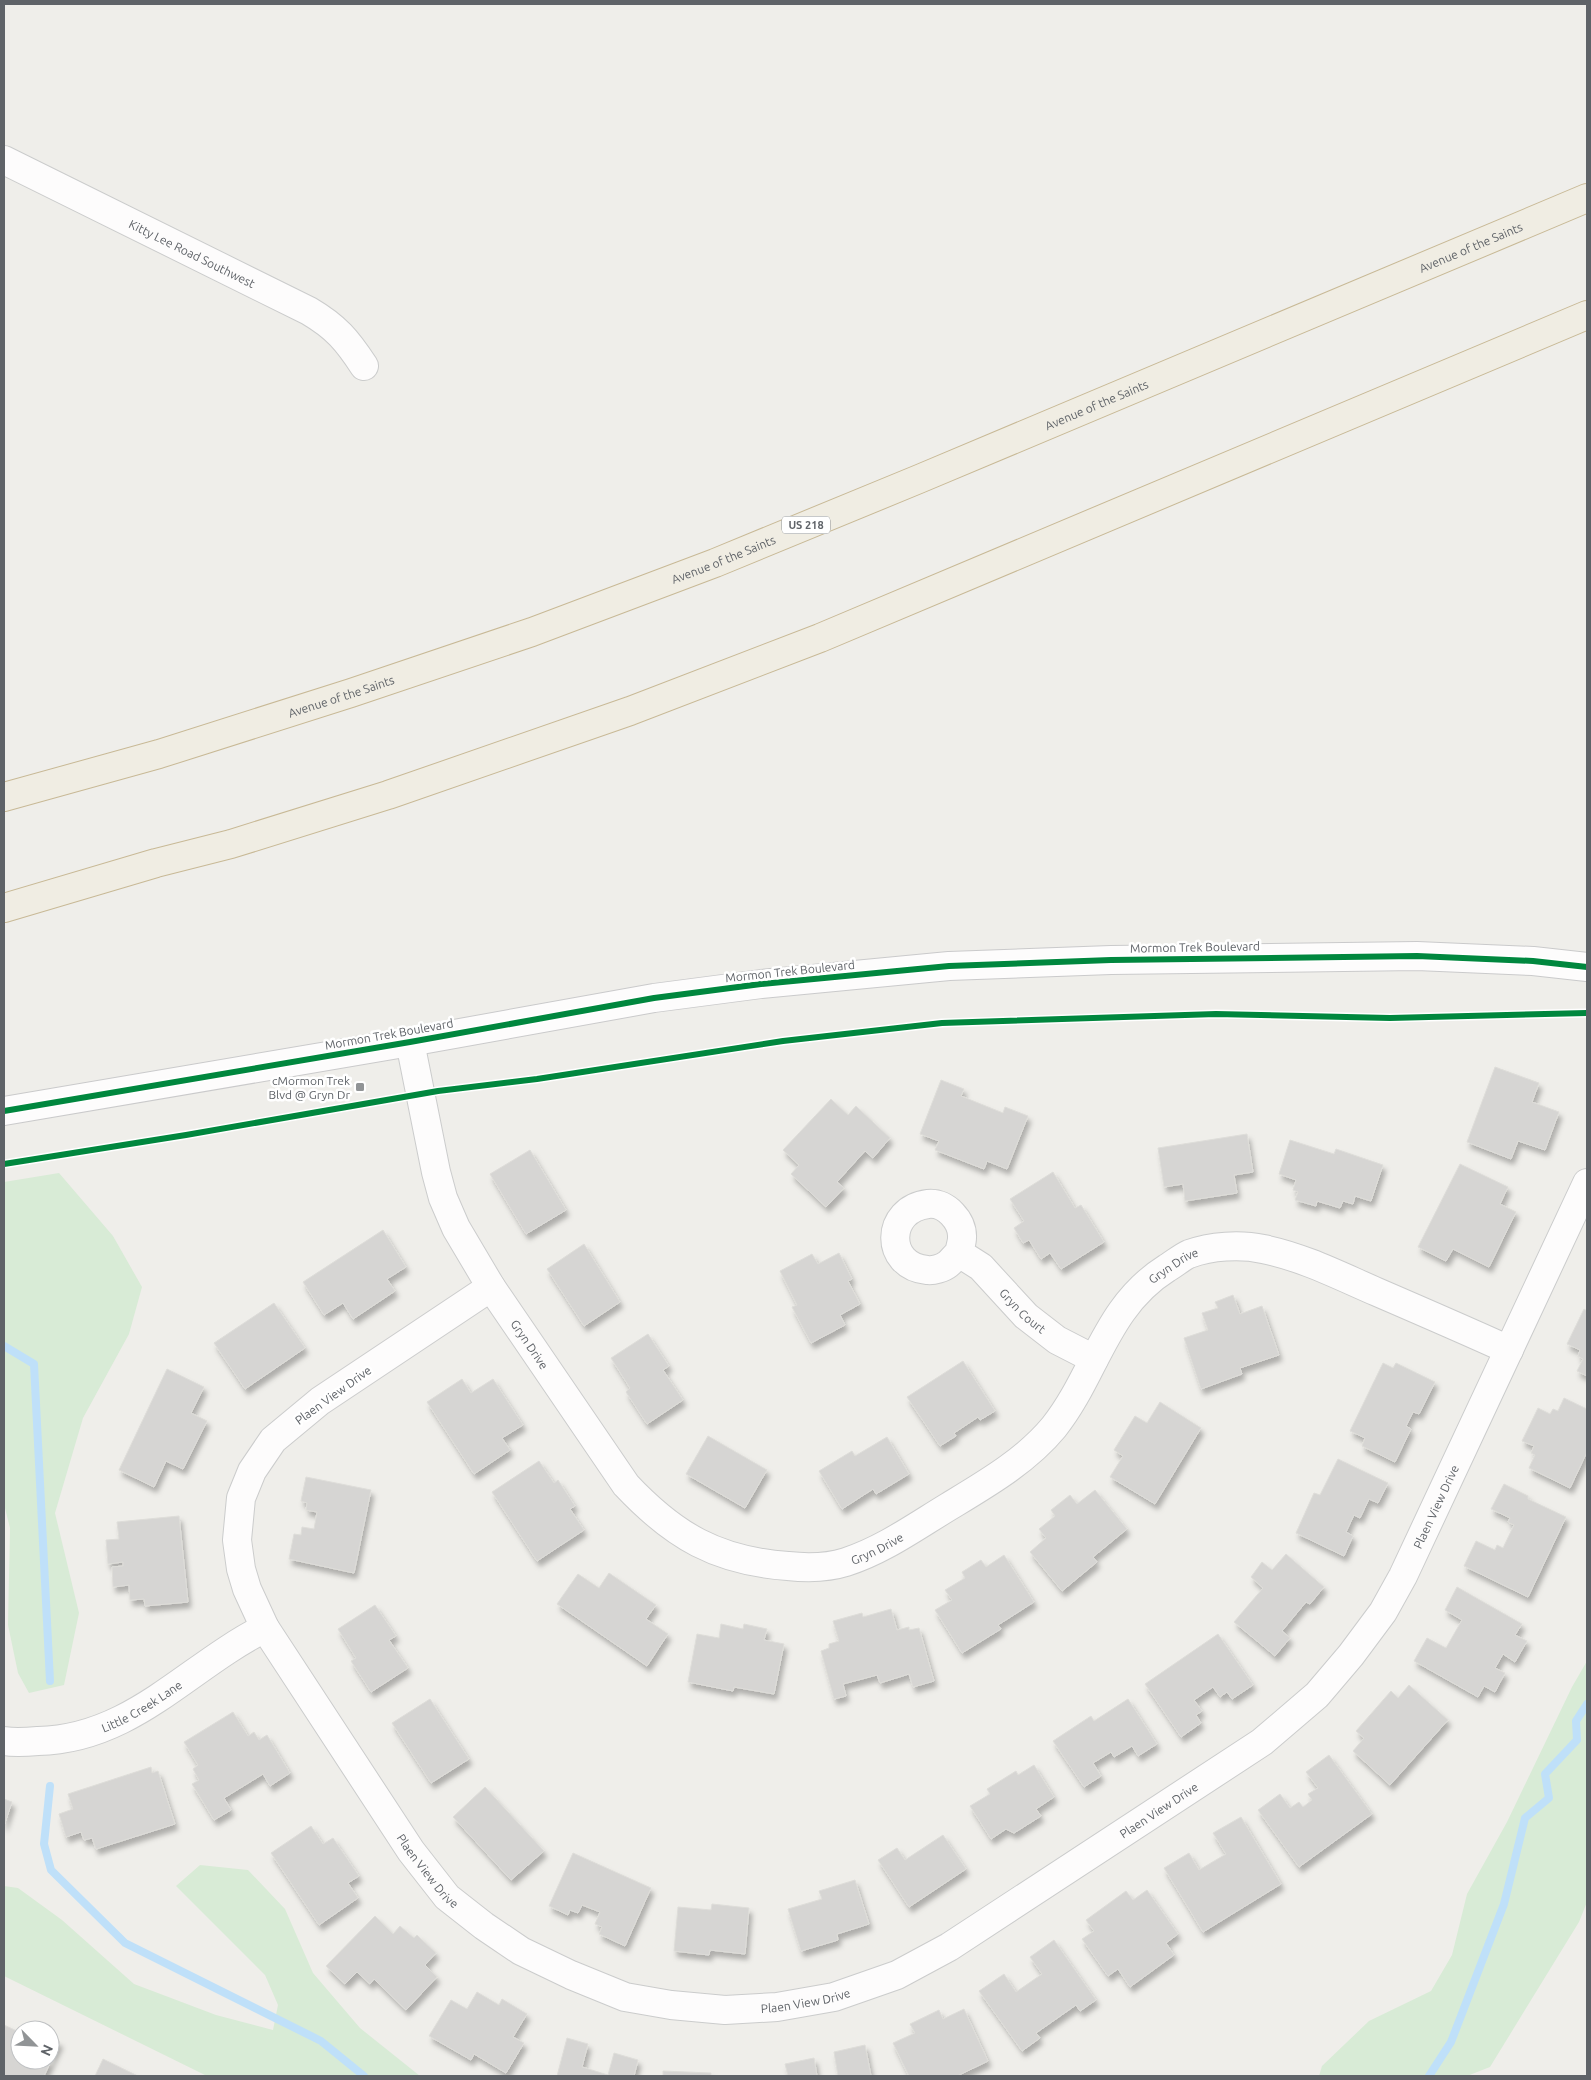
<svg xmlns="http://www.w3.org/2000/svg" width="1591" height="2080" font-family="Ubuntu,sans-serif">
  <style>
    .green { fill: #d8ebd6 }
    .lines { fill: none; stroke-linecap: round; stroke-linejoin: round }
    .stream { stroke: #bfe0f9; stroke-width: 8 }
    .building { fill: #d6d5d3; stroke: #deddd9; filter: url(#shadow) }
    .minor-casing { stroke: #cbcccc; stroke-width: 30 }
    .secondary-casing { stroke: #cacacb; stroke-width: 30 }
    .motorway-casing { stroke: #c8b996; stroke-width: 30 }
    .minor { stroke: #fdfcfc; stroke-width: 28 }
    .secondary { stroke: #fdfcfc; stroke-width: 28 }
    .motorway { stroke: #f0ede3; stroke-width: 28 }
    .cycleway-casing { stroke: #fff; stroke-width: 9 }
    .cycleway { stroke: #00873e; stroke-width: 6 }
    .poi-dot { fill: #919496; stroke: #fff; stroke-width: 2 }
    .labels { text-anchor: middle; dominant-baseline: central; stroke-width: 5; stroke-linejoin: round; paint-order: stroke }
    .shield { fill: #fff; stroke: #8f9295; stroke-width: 1 }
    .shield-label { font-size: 11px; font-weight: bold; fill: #5f6368 }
    .street-label { font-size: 12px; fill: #5f6368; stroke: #fff }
    .poi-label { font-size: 12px; fill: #5f6368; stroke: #fff; text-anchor: end }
  </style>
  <defs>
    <filter id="shadow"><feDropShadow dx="3" dy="5.5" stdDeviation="2.5" flood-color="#0004"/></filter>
  </defs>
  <rect width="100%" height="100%" fill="#efeeea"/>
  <g class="green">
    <path d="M 59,1173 L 113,1236 L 142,1287 L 129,1334 L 83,1418 L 55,1513 L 79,1613 L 64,1685 L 29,1693 L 18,1673 L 8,1625 L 10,1528 L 4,1504 L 4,1182 Z"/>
    <path d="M 1587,1661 L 1587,1902 L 1579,1922 L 1490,2067 L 1467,2076 L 1319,2076 L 1322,2066 L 1369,2021 L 1431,1991 L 1452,1955 L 1467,1894 L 1507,1822 L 1572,1687 Z"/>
    <path d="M 200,1865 L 248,1870 L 285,1909 L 313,1973 L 360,2028 L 420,2076 L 207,2076 L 4,1976 L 4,1886 L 18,1888 L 62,1920 L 134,1984 L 216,2015 L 273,2030 L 278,2005 L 265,1975 L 176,1886 Z"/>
  </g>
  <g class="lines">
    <g class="stream">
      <path d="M 4,1346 L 34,1364 L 50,1681"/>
      <path d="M 50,1786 L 44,1844 L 51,1870 L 125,1943 L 321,2041 L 364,2076"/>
      <path d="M 1429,2076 L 1451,2042 L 1504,1904 L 1525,1818 L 1549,1798 L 1545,1774 L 1577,1740 L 1576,1721 L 1587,1704"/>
    </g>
  </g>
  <g class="building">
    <path d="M 1495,1067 L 1539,1083 L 1532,1102 L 1559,1112 L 1545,1150 L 1518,1141 L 1511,1159 L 1467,1142 Z"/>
    <path d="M 941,1080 L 964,1089 L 961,1096 L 1003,1113 L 1005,1107 L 1028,1116 L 1007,1169 L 987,1161 L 984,1169 L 935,1150 L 939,1141 L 920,1134 Z"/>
    <path d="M 831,1099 L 848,1115 L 856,1106 L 890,1138 L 873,1158 L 865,1151 L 837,1182 L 844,1188 L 826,1207 L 791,1174 L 799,1165 L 783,1150 Z"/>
    <path d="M 1247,1134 L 1253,1172 L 1234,1175 L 1237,1193 L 1185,1201 L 1183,1184 L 1164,1187 L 1158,1148 Z"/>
    <path d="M 1290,1140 L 1334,1154 L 1336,1149 L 1383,1165 L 1371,1201 L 1355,1196 L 1353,1204 L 1343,1201 L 1340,1208 L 1317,1201 L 1316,1206 L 1295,1200 L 1298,1192 L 1293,1190 L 1296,1180 L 1279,1174 Z"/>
    <path d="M 530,1150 L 566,1210 L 526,1234 L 490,1174 Z"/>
    <path d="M 1460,1164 L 1508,1187 L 1500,1204 L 1516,1212 L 1489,1267 L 1453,1249 L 1446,1261 L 1418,1247 Z"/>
    <path d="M 1053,1172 L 1075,1208 L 1081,1205 L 1104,1242 L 1061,1269 L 1050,1253 L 1041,1259 L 1029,1240 L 1023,1243 L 1014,1228 L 1024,1221 L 1010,1199 Z"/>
    <path d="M 383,1230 L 406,1267 L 387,1279 L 395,1291 L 353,1319 L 343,1303 L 324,1315 L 303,1282 Z"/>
    <path d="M 584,1244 L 620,1302 L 584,1326 L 547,1269 Z"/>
    <path d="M 839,1253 L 852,1279 L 848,1281 L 860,1304 L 840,1315 L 845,1325 L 811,1343 L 792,1307 L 797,1305 L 780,1271 L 812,1254 L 818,1264 Z"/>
    <path d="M 1233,1295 L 1240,1314 L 1262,1306 L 1279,1355 L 1240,1368 L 1242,1374 L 1201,1389 L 1184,1338 L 1208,1330 L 1202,1313 L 1218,1308 L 1215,1302 Z"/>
    <path d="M 274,1303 L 305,1348 L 245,1389 L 214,1343 Z"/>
    <path d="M 1584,1309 L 1587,1311 L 1587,1376 L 1577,1371 L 1583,1359 L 1578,1356 L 1580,1350 L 1567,1344 Z"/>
    <path d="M 648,1334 L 669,1366 L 663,1370 L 683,1400 L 647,1424 L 626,1392 L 630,1388 L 611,1358 Z"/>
    <path d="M 963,1361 L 995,1411 L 980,1420 L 978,1417 L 954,1433 L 956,1436 L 940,1446 L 907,1397 Z"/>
    <path d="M 1383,1363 L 1393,1368 L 1396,1363 L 1435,1382 L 1419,1414 L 1413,1412 L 1406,1426 L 1411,1429 L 1395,1462 L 1362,1446 L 1365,1438 L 1350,1431 Z"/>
    <path d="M 167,1369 L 204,1387 L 191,1413 L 207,1421 L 183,1469 L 166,1461 L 154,1487 L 119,1470 Z"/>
    <path d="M 462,1379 L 471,1393 L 493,1379 L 523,1425 L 502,1438 L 510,1450 L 474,1474 L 427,1402 Z"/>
    <path d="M 1564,1398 L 1587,1409 L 1587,1452 L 1570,1488 L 1529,1468 L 1535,1455 L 1531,1453 L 1534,1446 L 1522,1441 L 1538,1408 L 1550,1414 L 1553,1409 L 1558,1411 Z"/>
    <path d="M 1160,1402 L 1201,1428 L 1155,1504 L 1110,1477 L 1123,1456 L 1114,1450 L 1135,1416 L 1147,1423 Z"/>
    <path d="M 708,1436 L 767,1470 L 745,1508 L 686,1474 Z"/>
    <path d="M 887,1437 L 909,1474 L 876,1494 L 873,1489 L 842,1509 L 819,1471 L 852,1451 L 855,1456 Z"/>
    <path d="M 1338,1459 L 1388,1483 L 1378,1503 L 1369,1499 L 1360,1518 L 1354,1515 L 1346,1532 L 1353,1536 L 1344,1556 L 1296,1533 L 1314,1493 L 1320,1495 Z"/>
    <path d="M 539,1461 L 554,1483 L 558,1480 L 575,1506 L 570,1509 L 584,1530 L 537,1561 L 492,1492 Z"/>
    <path d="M 306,1477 L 371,1490 L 354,1573 L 289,1559 L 294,1534 L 301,1535 L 302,1527 L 314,1529 L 317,1512 L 306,1510 L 307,1503 L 301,1501 Z"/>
    <path d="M 1504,1484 L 1528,1496 L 1528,1499 L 1566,1517 L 1528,1597 L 1464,1566 L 1476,1541 L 1495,1550 L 1497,1545 L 1503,1548 L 1514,1525 L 1508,1522 L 1510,1518 L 1491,1509 Z"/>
    <path d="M 1095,1490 L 1127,1529 L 1093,1557 L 1097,1562 L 1062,1591 L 1030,1552 L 1046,1538 L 1039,1529 L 1055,1516 L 1051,1510 L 1070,1495 L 1077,1504 Z"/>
    <path d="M 179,1516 L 188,1602 L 145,1606 L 144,1599 L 130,1600 L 129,1585 L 113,1587 L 112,1567 L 123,1566 L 123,1562 L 108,1564 L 106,1540 L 119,1539 L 117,1522 Z"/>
    <path d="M 1286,1554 L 1324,1587 L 1310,1604 L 1306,1602 L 1282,1631 L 1290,1638 L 1275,1656 L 1234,1622 L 1263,1588 L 1251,1577 L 1262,1562 L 1272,1570 Z"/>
    <path d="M 1004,1555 L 1034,1602 L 998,1625 L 1001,1629 L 962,1653 L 935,1610 L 952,1600 L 945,1590 L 965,1578 L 962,1572 L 981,1560 L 986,1567 Z"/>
    <path d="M 609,1573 L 656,1605 L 646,1619 L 668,1634 L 647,1666 L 557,1604 L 578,1574 L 599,1588 Z"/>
    <path d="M 1457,1587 L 1522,1624 L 1515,1635 L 1527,1641 L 1515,1662 L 1503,1654 L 1495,1668 L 1505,1673 L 1495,1692 L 1484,1686 L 1478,1697 L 1414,1661 L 1427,1638 L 1446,1648 L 1462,1620 L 1445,1610 Z"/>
    <path d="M 375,1605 L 396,1636 L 389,1640 L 408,1668 L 371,1692 L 351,1661 L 356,1658 L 338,1629 Z"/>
    <path d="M 891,1609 L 897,1630 L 909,1627 L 909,1630 L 919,1628 L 934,1681 L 913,1687 L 909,1674 L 880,1683 L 877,1675 L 843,1684 L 846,1696 L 834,1699 L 821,1651 L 829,1648 L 829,1644 L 839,1641 L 833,1621 L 862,1613 L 863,1617 Z"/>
    <path d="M 721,1624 L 743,1629 L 744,1624 L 767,1629 L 764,1640 L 784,1644 L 774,1694 L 734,1687 L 733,1691 L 688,1682 L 697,1634 L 719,1638 Z"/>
    <path d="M 1218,1634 L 1253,1685 L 1232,1699 L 1227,1692 L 1220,1697 L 1213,1687 L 1194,1700 L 1202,1711 L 1196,1715 L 1201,1723 L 1181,1737 L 1145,1684 Z"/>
    <path d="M 1409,1685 L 1448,1720 L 1390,1785 L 1353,1751 L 1364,1738 L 1356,1731 L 1391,1691 L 1398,1698 Z"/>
    <path d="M 430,1699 L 469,1759 L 431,1783 L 392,1723 Z"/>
    <path d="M 1128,1699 L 1157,1744 L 1138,1756 L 1132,1746 L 1114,1757 L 1111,1752 L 1093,1763 L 1101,1776 L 1084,1787 L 1053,1741 L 1091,1716 L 1094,1721 Z"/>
    <path d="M 233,1712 L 248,1736 L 254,1732 L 259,1740 L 267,1735 L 290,1773 L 270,1786 L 263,1774 L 224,1798 L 231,1810 L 214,1820 L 192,1784 L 199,1780 L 193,1769 L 198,1765 L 184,1742 Z"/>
    <path d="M 1329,1755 L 1372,1814 L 1299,1867 L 1258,1810 L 1280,1794 L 1290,1808 L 1299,1802 L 1303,1807 L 1312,1800 L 1308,1794 L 1318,1788 L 1306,1772 Z"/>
    <path d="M 1034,1765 L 1054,1797 L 1036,1809 L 1041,1816 L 1014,1833 L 1006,1829 L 991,1839 L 970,1806 L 990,1794 L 987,1789 L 1016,1771 L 1018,1775 Z"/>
    <path d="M 151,1767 L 152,1773 L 158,1771 L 175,1824 L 96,1849 L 92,1838 L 84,1840 L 81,1832 L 66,1837 L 59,1814 L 73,1809 L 68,1794 Z"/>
    <path d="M 485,1787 L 544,1851 L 511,1880 L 453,1817 Z"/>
    <path d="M 4,1799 L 12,1802 L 4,1826 Z"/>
    <path d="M 1241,1817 L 1281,1884 L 1203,1932 L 1164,1868 L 1189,1853 L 1199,1870 L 1226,1854 L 1213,1833 Z"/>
    <path d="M 311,1826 L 323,1844 L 333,1838 L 359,1876 L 348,1883 L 358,1898 L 319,1925 L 271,1853 Z"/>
    <path d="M 943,1835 L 966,1869 L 909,1907 L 878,1860 L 897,1848 L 905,1860 Z"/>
    <path d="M 573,1853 L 651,1888 L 625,1946 L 599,1934 L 602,1927 L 595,1924 L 600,1912 L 582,1905 L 578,1913 L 570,1910 L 568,1915 L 549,1906 Z"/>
    <path d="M 855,1880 L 869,1924 L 837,1934 L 838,1940 L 801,1951 L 788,1909 L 822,1899 L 819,1891 Z"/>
    <path d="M 1147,1890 L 1178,1934 L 1166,1943 L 1174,1955 L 1130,1987 L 1118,1969 L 1108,1976 L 1082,1939 L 1094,1931 L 1086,1920 L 1126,1891 L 1133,1900 Z"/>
    <path d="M 712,1904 L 749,1908 L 745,1954 L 710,1950 L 709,1955 L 674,1951 L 678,1907 L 711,1910 Z"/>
    <path d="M 375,1916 L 393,1934 L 400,1926 L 414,1938 L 417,1935 L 436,1953 L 425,1965 L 437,1977 L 406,2010 L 374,1979 L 370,1984 L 357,1972 L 345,1984 L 326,1966 Z"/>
    <path d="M 1054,1940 L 1096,2000 L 1080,2011 L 1076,2005 L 1036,2033 L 1040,2038 L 1022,2051 L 979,1991 L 1004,1974 L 1016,1992 L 1042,1974 L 1030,1957 Z"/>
    <path d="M 477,1992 L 499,2005 L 502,1999 L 527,2014 L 513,2037 L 524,2043 L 506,2073 L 474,2054 L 471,2060 L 429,2036 L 451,2000 L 467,2009 Z"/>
    <path d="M 964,2009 L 988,2061 L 957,2076 L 909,2076 L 893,2043 L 915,2033 L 910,2024 L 939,2010 L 943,2019 Z"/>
    <path d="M 4,2025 L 17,2031 L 15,2036 L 20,2039 L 20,2060 L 50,2060 L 50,2038 L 60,2042 L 44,2076 L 4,2076 Z"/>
    <path d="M 567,2038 L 588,2044 L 582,2067 L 608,2075 L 614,2053 L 638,2060 L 634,2076 L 557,2076 Z"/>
    <path d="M 865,2045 L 871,2076 L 838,2076 L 834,2052 Z"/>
    <path d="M 814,2058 L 817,2076 L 788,2076 L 785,2064 Z"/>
    <path d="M 103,2059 L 138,2076 L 95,2076 Z"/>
    <path d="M 663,2071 L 711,2073 L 711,2076 L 663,2076 Z"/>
  </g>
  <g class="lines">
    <g class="minor-casing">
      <g id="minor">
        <path id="s1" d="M 4,160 L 309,311 C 336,327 347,340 364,366"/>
        <path id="s2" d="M 410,1042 L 436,1172 L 443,1198 L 456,1228 L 491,1287 L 626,1485 C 674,1536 717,1561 788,1566 C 807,1568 827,1568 846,1562 C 883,1550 915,1527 948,1507 C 986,1484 1026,1461 1054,1427 C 1096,1374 1105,1307 1167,1268 C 1174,1264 1182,1257 1189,1254 C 1211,1246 1240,1244 1263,1249 C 1303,1257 1340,1276 1377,1292 C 1421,1311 1465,1330 1509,1350"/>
        <path id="s3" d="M 959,1253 C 955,1256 952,1261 948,1264 C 943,1268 933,1271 927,1270 C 884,1266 885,1209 928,1204 C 946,1202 963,1221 962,1238 C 962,1242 960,1248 959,1253 L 981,1267 L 1026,1316 L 1057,1340 L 1094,1359"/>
        <path id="s4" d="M 491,1287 L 320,1401 L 273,1440 L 252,1471 L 241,1498 L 237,1540 L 241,1569 L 247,1589 L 265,1628 L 411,1851 L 447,1897 L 484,1926 L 521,1951 L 571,1975 L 625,1997 L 671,2005 L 725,2010 L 777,2007 L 834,1997 L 897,1975 L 949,1947 L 1262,1742 L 1317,1695 L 1351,1655 L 1383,1612 L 1403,1576 L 1587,1183"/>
        <path id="s5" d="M 4,1741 C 15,1743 27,1742 38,1741 C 132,1739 187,1667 265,1628"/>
      </g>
    </g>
    <g class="secondary-casing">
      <path id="secondary" d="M 4,1111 L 410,1042 L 654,998 L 761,984 L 949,966 L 1111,960 L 1417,956 L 1533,961 L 1587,967"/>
    </g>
    <g class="motorway-casing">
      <g id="motorway">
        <path id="s6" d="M 4,797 L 159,754 L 351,693 L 532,632 L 715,563 L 919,479 L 1587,198"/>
        <path d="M 4,908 L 156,863 L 231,844 L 388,795 L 630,711 L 820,638 L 1587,315"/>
      </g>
    </g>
    <use href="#minor" class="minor"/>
    <use href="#secondary" class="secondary"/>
    <use href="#motorway" class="motorway"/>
    <g class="cycleway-casing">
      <g id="cycleway">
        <path d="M 4,1111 L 410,1042 L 654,998 L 761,984 L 949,966 L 1111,960 L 1417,956 L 1533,961 L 1587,967"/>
        <path d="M 4,1164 L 186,1135 L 438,1091 L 537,1079 L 783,1041 L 942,1023 L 1216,1014 L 1390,1018 L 1587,1013"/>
      </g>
    </g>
    <use href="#cycleway" class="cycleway"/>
  </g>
  <rect class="poi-dot" x="355" y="1082" width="10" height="10" rx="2.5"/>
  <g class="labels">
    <rect class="shield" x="782" y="516.5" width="48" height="17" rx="4"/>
    <g class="shield-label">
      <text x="806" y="525">US 218</text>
    </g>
    <g class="street-label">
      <text stroke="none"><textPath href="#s6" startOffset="1568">Avenue of the Saints</textPath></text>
      <text stroke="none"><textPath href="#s1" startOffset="210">Kitty Lee Road Southwest</textPath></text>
      <text stroke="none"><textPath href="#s6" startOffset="1162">Avenue of the Saints</textPath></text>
      <text stroke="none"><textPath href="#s6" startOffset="758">Avenue of the Saints</textPath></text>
      <text stroke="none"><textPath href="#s6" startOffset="352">Avenue of the Saints</textPath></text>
      <text transform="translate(1195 947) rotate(-1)">Mormon Trek Boulevard</text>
      <text transform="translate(790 971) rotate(-6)">Mormon Trek Boulevard</text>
      <text transform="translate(389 1034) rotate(-10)">Mormon Trek Boulevard</text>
      <text stroke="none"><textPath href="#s2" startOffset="1199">Gryn Drive</textPath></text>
      <text stroke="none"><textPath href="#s3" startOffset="295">Gryn Court</textPath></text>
      <text stroke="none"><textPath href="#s2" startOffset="330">Gryn Drive</textPath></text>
      <text transform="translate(333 1395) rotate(-36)">Plaen View Drive</text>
      <text stroke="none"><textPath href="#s4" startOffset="2006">Plaen View Drive</textPath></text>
      <text stroke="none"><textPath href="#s2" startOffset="779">Gryn Drive</textPath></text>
      <text stroke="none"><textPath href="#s5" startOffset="145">Little Creek Lane</textPath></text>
      <text stroke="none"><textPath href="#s4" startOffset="1586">Plaen View Drive</textPath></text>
      <text stroke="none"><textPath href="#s4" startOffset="761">Plaen View Drive</textPath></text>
      <text stroke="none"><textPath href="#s4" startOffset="1181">Plaen View Drive</textPath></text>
    </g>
    <g class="poi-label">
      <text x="350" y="1080">cMormon Trek<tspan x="350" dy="14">Blvd @ Gryn Dr</tspan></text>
    </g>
  </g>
  <rect width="1591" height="2080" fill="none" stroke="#5f6368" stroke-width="10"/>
  <g transform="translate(35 2045) rotate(114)"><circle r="24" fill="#ffffff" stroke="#bfc1c3"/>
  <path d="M0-4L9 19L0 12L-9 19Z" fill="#919496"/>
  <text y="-8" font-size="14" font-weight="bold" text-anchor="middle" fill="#5f6368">N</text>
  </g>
</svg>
